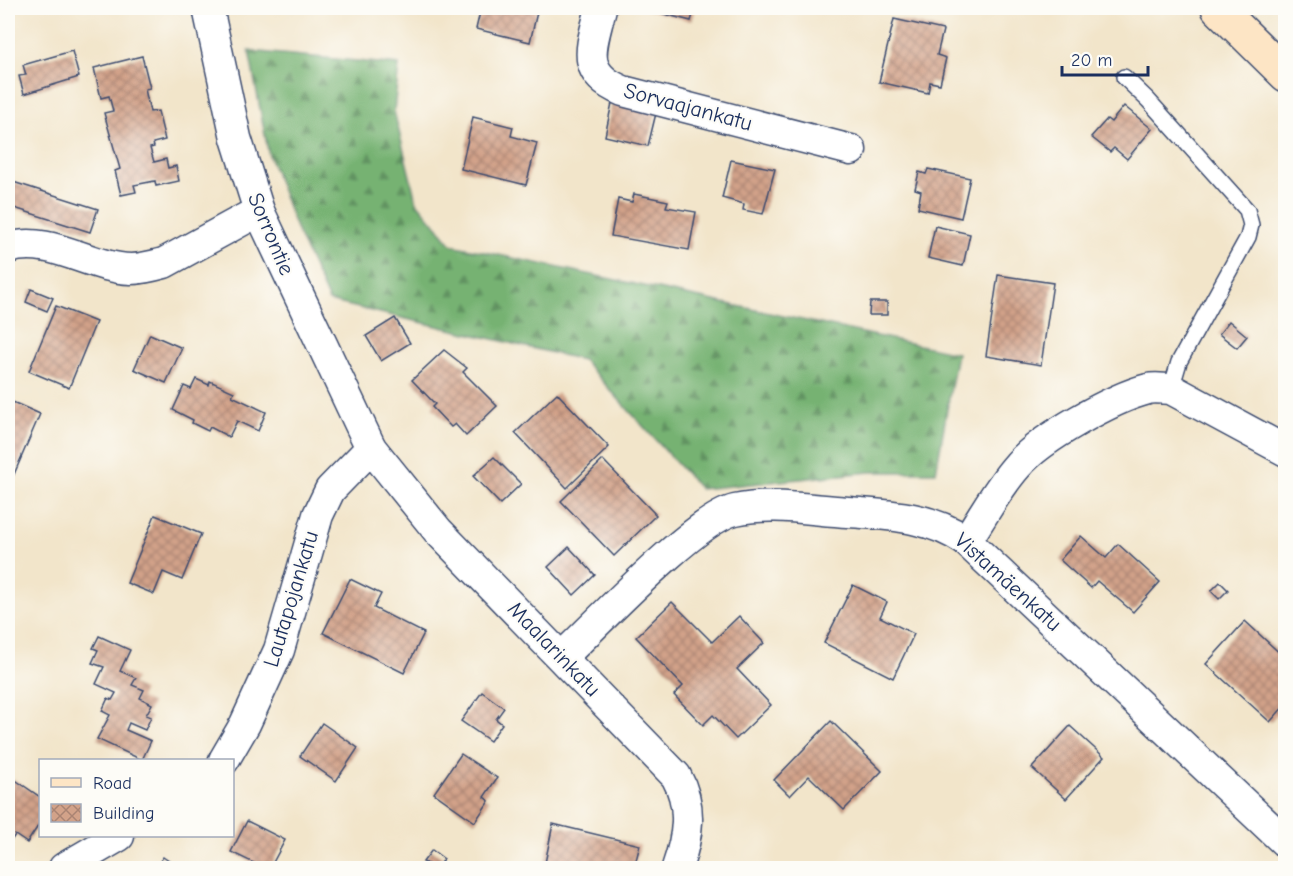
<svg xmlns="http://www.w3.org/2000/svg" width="1293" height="876" font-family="'Comic Neue',sans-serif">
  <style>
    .forest { fill: url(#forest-firs); stroke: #487068; stroke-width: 1.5 }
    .building { fill: url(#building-cross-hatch) }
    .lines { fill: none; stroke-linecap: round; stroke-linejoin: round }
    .service-casing { stroke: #3b4a6e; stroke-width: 18 }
    .minor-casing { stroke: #3b4a6e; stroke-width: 33 }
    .secondary-casing { stroke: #3b4a6e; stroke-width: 36 }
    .service { stroke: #fff; stroke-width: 15 }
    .minor { stroke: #fff; stroke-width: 30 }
    .secondary { stroke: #fde5c5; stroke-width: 33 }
    .labels { text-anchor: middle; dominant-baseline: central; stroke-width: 4.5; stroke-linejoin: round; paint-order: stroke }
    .street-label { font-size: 22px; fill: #1b2f5e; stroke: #fdfcf7 }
  </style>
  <defs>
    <pattern id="forest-firs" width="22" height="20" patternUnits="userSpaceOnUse" patternTransform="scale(1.5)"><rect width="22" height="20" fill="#76b272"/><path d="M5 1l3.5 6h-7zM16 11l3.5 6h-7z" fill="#609161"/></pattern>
    <pattern id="building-cross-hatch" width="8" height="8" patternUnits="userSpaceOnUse" patternTransform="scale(1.5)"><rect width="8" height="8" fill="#d2a289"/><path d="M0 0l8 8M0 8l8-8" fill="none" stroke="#aa8473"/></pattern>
  </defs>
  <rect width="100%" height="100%" fill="#fdfcf7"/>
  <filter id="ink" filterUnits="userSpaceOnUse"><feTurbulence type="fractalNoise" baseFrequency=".0167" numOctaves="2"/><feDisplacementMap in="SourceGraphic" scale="12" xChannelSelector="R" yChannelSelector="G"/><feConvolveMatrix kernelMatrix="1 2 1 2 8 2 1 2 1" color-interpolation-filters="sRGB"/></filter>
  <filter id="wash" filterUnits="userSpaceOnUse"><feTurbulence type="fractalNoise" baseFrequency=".008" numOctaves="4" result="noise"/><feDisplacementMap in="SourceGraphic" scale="24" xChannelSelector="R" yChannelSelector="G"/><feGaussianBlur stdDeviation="1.35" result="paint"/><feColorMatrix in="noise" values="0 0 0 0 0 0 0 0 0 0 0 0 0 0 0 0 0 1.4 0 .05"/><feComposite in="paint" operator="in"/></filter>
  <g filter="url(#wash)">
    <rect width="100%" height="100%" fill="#f2e5ca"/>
    <path class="forest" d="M 249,51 L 399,65 L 394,111 L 416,201 L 452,245 L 957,353 L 936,472 L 870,472 L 700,489 L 583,360 L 329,301 L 297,231 L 269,156 Z"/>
    <g id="blocks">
      <g class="building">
        <path d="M 481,8 L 538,8 L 530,42 L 476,29 Z"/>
        <path d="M 641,8 L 695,8 L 691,21 Z"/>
        <path d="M 894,19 L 943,30 L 937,55 L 946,58 L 940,84 L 930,82 L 928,93 L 879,82 Z"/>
        <path d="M 72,51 L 79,77 L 24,94 L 19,76 L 26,75 L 23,65 Z"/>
        <path d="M 142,56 L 150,88 L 145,89 L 150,112 L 158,111 L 165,140 L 153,143 L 154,147 L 150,148 L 154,162 L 166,159 L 168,168 L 176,166 L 179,181 L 156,186 L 155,181 L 134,185 L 136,192 L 121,195 L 115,171 L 120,169 L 104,113 L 113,111 L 109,96 L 101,98 L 94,68 Z"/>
        <path d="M 613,98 L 657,109 L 648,146 L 605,136 Z"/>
        <path d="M 1124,106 L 1152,129 L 1127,159 L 1114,148 L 1110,152 L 1091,137 L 1107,119 L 1111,122 Z"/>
        <path d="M 473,117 L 513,127 L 511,136 L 537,143 L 526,185 L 461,169 Z"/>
        <path d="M 731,160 L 775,169 L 763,214 L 743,210 L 744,204 L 722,198 Z"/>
        <path d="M 928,169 L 970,178 L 961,218 L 918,208 L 921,191 L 915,189 L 919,172 L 926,174 Z"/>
        <path d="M 10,181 L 98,209 L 90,232 L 8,206 Z"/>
        <path d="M 634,194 L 668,201 L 666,207 L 696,212 L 689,250 L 611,236 L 618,199 L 632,202 Z"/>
        <path d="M 935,226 L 970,234 L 963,266 L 928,258 Z"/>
        <path d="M 998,275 L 1053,283 L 1041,365 L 986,356 Z"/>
        <path d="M 31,289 L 53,298 L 47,311 L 26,302 Z"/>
        <path d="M 870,302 L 887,302 L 887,315 L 869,315 Z"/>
        <path d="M 56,306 L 96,322 L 69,388 L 29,371 Z"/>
        <path d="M 395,318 L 410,343 L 381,361 L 366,336 Z"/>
        <path d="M 1229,321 L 1247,336 L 1237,348 L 1219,334 Z"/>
        <path d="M 150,334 L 182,348 L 166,383 L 134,369 Z"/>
        <path d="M 444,350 L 467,368 L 463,372 L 497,406 L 466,436 L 455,424 L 451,427 L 432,407 L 435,404 L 412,380 Z"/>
        <path d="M 196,379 L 209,385 L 210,381 L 234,392 L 232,396 L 266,412 L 258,431 L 237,421 L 229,437 L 210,427 L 208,431 L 192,423 L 193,420 L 173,410 L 184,386 L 191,389 Z"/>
        <path d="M 557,393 L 609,447 L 567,488 L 515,433 Z"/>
        <path d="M 8,400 L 40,414 L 12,479 L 8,477 Z"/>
        <path d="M 494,457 L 521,484 L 500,504 L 473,476 Z"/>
        <path d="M 603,460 L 656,515 L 614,556 L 561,501 Z"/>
        <path d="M 155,515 L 201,534 L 182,580 L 163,572 L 154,594 L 127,583 Z"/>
        <path d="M 1081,536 L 1106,558 L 1118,544 L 1160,582 L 1133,612 L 1097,581 L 1091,588 L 1060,560 Z"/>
        <path d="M 569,547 L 595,575 L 574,595 L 548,567 Z"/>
        <path d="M 350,579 L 381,594 L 374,608 L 424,633 L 404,673 L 323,633 Z"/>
        <path d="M 1220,582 L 1228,590 L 1219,599 L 1211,591 Z"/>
        <path d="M 853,585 L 887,602 L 880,617 L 914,634 L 893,678 L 824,643 Z"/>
        <path d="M 672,602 L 712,642 L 739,616 L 764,643 L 737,669 L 771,705 L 736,739 L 713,715 L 703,725 L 674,695 L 683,686 L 636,637 Z"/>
        <path d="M 1245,621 L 1286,659 L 1286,704 L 1270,722 L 1206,664 Z"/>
        <path d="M 99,636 L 130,650 L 120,671 L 136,678 L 132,685 L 144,690 L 140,698 L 152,704 L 146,715 L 151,717 L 145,730 L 129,723 L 126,730 L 151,741 L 142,760 L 97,739 L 110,715 L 102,711 L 108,698 L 112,700 L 116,693 L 96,684 L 104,667 L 92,663 L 98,650 L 93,648 Z"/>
        <path d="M 482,692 L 504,708 L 496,719 L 502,724 L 490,741 L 461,721 Z"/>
        <path d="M 831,721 L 882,771 L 844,810 L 809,776 L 790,796 L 774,780 Z"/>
        <path d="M 322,723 L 358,748 L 336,781 L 300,756 Z"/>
        <path d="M 1070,726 L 1104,757 L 1066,799 L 1032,768 Z"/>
        <path d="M 461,754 L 497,778 L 484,797 L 489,801 L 475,822 L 434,793 Z"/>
        <path d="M 14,779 L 40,797 L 40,823 L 27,843 L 15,835 L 8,845 L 8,789 Z"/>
        <path d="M 247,821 L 285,840 L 270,868 L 264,868 L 231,852 Z"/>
        <path d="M 553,824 L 640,845 L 634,868 L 544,868 Z"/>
        <path d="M 432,850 L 444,859 L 438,868 L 423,862 Z"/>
        <path d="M 163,857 L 179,868 L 155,868 Z"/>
      </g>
    </g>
  </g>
  <g filter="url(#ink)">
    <use href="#blocks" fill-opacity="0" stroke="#3b4a6e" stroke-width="1.5"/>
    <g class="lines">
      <g class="service-casing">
        <path id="service" d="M 1124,77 L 1148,100 L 1247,210 L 1251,225 L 1248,237 L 1179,362 L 1171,389"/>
      </g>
      <g class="minor-casing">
        <g id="minor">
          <path d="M 208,8 L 236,138 L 259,211 L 371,448 L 438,531 L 676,776 C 693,807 688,836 677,868"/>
          <path d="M 601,8 C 592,46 578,73 623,91 L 851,150"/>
          <path d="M 8,248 C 51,235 89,268 131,269 C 142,269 153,266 164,263 L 259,211"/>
          <path d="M 966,541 C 983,516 998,487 1018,465 C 1041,438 1113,398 1148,389 C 1155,387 1164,389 1171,389 L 1286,451"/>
          <path d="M 562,657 C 596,625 695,519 735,510 C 771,502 811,510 848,512 C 890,515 930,516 966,541 L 1286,843"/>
          <path d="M 224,760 L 245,724 L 279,650 L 318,515 L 330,490 L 371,448"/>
          <path d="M 64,868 L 119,836"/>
        </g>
      </g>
      <g class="secondary-casing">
        <path id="secondary" d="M 1218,8 L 1286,75"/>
      </g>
      <use href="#service" class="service"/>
      <use href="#minor" class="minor"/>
      <use href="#secondary" class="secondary"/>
    </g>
  </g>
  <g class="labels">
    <g class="street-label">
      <text transform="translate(688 107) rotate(15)">Sorvaajankatu</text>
      <text transform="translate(271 234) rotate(67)">Sorrontie</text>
      <text transform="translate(1008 582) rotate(42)">Vistamäenkatu</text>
      <text transform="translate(291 599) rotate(-73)">Lautapojankatu</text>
      <text transform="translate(554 649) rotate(46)">Maalarinkatu</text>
    </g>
  </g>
  <rect width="1293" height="876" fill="none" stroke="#fdfcf7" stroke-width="30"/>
  <rect x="39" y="759" width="195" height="78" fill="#fdfcf7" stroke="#a3aaba" stroke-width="1.5"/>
  <rect x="51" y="778" width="30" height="9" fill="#fde5c5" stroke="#a3aaba" stroke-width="1.5"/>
  <text x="93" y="789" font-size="18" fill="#1b2f5e">Road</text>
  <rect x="51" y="804" width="30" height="18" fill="url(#building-cross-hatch)" stroke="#a3aaba" stroke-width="1.5"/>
  <text x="93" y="819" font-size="18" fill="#1b2f5e">Building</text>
  <path d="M1062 66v9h86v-9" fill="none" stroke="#1b2f5e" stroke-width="3"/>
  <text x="1071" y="66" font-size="18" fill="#1b2f5e" stroke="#fdfcf7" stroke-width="4.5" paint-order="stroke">20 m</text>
</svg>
